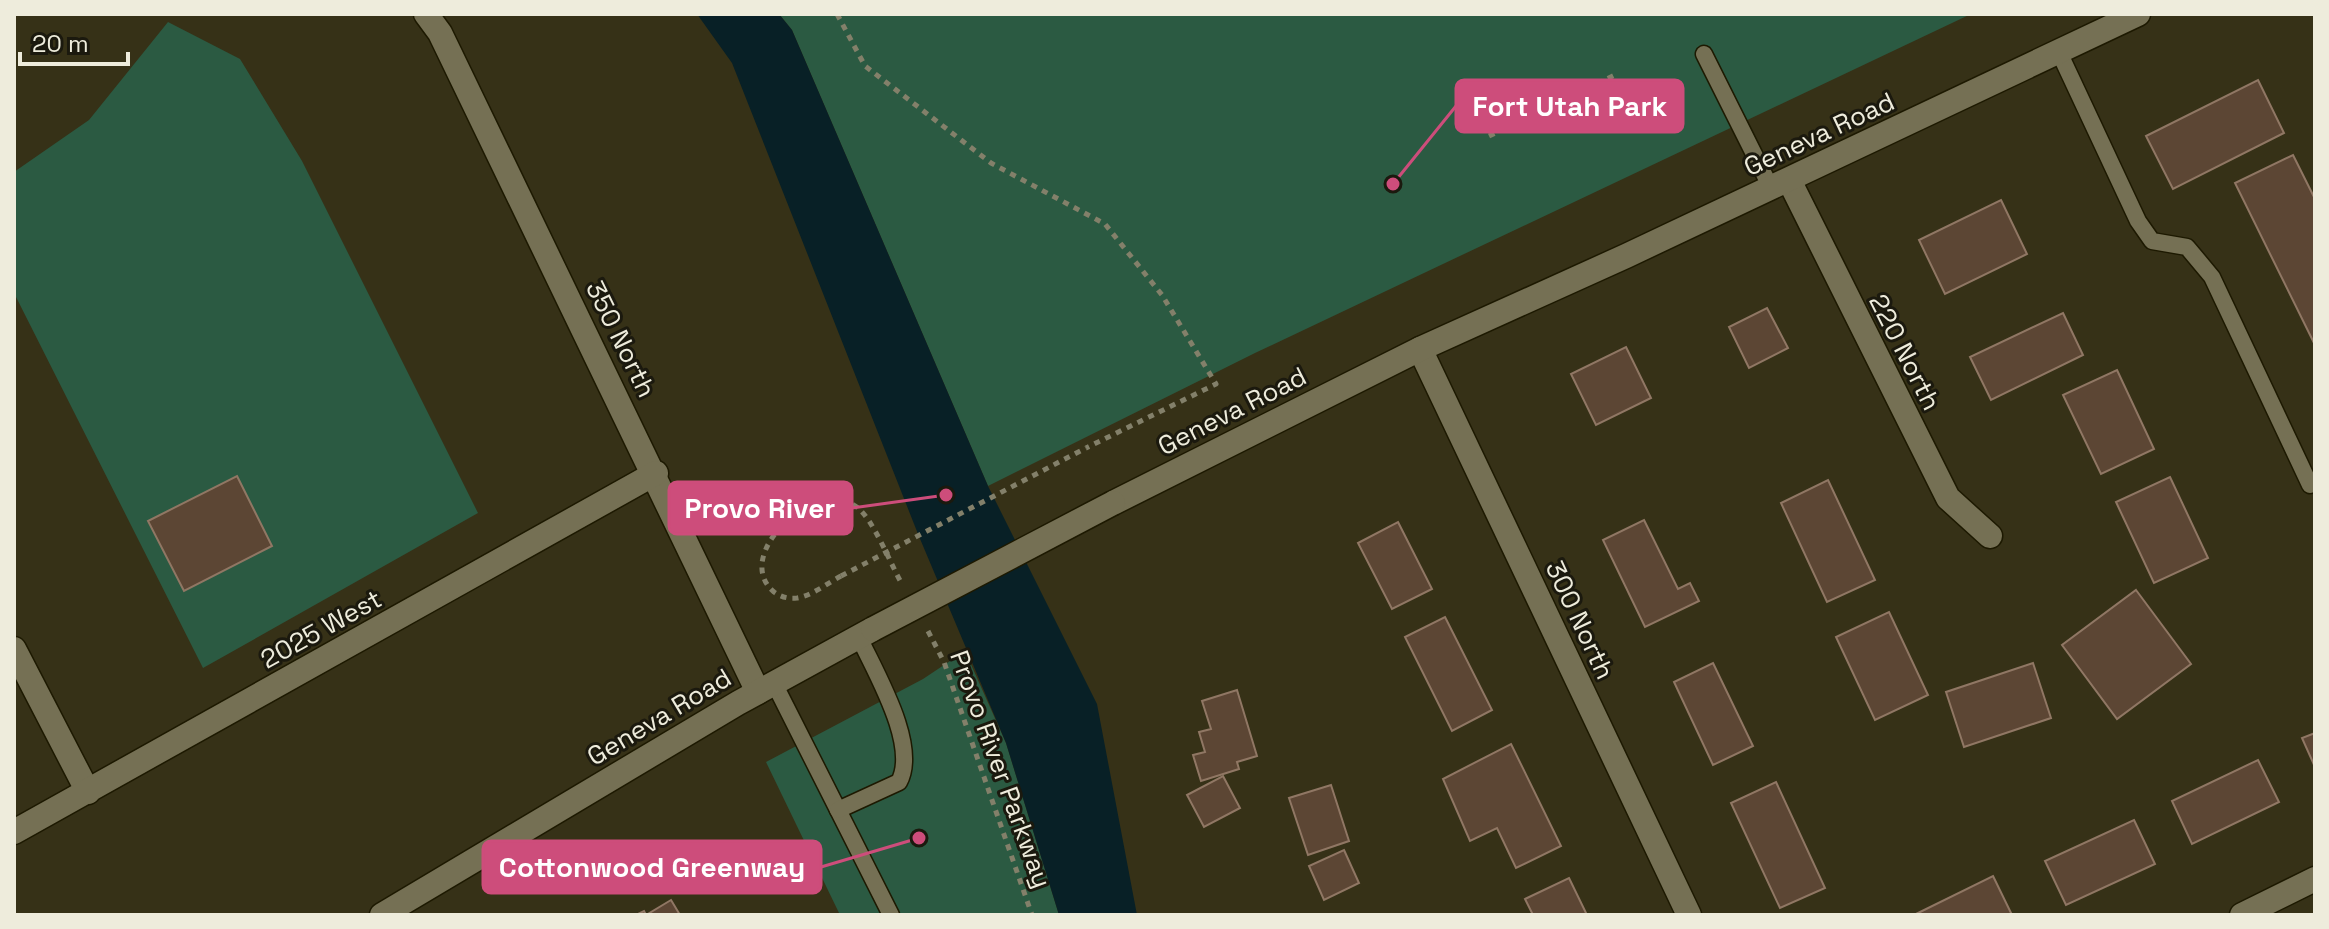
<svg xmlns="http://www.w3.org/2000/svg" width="2329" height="929" font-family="'Space Grotesk',sans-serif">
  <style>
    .green { fill: #2b5a42 }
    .water { fill: #082026 }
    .building { fill: #5c4634; stroke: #907764; stroke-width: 2 }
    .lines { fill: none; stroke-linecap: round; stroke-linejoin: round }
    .lane-casing { stroke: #1d1901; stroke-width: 19 }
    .street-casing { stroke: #1d1901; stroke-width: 27 }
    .secondary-casing { stroke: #1d1901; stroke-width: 27 }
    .path { stroke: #83806a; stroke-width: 5; stroke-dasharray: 6 6; stroke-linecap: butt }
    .lane { stroke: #757054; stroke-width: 16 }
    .street { stroke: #757054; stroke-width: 24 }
    .secondary { stroke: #757054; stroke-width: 24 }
    .secondary-bridge-casing { stroke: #1d1901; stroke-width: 27; stroke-linecap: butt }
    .path-bridge { stroke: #83806a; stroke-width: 5; stroke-dasharray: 6 6; stroke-linecap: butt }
    .secondary-bridge { stroke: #757054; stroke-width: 24 }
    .labels { text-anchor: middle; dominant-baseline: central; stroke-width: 6; stroke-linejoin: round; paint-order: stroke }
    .street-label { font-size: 26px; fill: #eeecdc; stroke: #1b190e }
    .leader { fill: none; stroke: #cd4d7b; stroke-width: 3 }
    .callout-dot { fill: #cd4d7b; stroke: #1b190e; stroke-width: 3 }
    .callout { fill: #cd4d7b; stroke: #cd4d7b; stroke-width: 3 }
    .callout-label { font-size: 28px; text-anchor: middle; font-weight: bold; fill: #fff }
  </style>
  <rect width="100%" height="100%" fill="#363117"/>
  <g class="green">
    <path d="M 779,14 L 1971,14 L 1255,353 L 988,486 L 792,30 Z"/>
    <path d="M 168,22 L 240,59 L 302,161 L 478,513 L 203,668 L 14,293 L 14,172 L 89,120 Z"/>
    <path d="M 965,651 L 1006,743 L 1059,915 L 840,915 L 766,762 L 923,679 Z"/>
  </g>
  <path class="water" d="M 697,14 L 779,14 L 792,30 L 988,486 L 1097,704 L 1137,915 L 1059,915 L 1006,743 L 918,534 L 732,63 Z"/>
  <g class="building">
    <path d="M 2258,80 L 2284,133 L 2173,189 L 2146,136 Z"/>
    <path d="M 2293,155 L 2315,199 L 2315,345 L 2235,183 Z"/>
    <path d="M 2001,200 L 2027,254 L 1945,294 L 1919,240 Z"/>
    <path d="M 1767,308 L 1788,348 L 1749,368 L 1729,327 Z"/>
    <path d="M 2063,313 L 2083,355 L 1991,400 L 1970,357 Z"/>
    <path d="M 1626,347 L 1651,398 L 1596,425 L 1571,374 Z"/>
    <path d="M 2117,370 L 2154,449 L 2101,474 L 2063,395 Z"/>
    <path d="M 237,476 L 272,546 L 184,591 L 148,521 Z"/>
    <path d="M 2170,477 L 2208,558 L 2154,583 L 2116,502 Z"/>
    <path d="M 1828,480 L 1875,580 L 1827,602 L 1781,503 Z"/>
    <path d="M 1644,520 L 1678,589 L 1690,583 L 1699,601 L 1645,627 L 1603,540 Z"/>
    <path d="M 1398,522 L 1432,589 L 1392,609 L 1358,543 Z"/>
    <path d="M 2136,590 L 2191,664 L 2117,719 L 2062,645 Z"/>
    <path d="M 1889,612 L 1928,695 L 1875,720 L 1836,637 Z"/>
    <path d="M 1445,617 L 1492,710 L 1452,731 L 1405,637 Z"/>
    <path d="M 1713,663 L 1753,746 L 1713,765 L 1674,682 Z"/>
    <path d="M 2033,663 L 2051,718 L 1964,747 L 1946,692 Z"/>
    <path d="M 1237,690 L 1257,756 L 1237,762 L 1239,769 L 1201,781 L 1193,755 L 1205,752 L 1199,732 L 1211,729 L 1202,701 Z"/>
    <path d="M 2315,733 L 2315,767 L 2302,738 Z"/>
    <path d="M 1511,744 L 1561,846 L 1516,868 L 1497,828 L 1470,841 L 1443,779 Z"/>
    <path d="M 2258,760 L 2279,802 L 2192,844 L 2172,801 Z"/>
    <path d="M 1223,776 L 1240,808 L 1204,827 L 1187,795 Z"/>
    <path d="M 1776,782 L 1825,888 L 1780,908 L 1731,803 Z"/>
    <path d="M 1331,785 L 1349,841 L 1308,855 L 1289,798 Z"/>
    <path d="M 2134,820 L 2155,864 L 2066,905 L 2045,861 Z"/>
    <path d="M 1344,850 L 1359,883 L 1324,900 L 1309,866 Z"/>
    <path d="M 1993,876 L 2012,915 L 1916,914 Z"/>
    <path d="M 1569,878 L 1587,915 L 1533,915 L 1525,899 Z"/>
    <path d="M 671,900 L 680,915 L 636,915 L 644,911 L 646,915 Z"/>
  </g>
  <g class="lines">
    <g class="lane-casing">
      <g id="lane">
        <path d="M 2059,52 L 2138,221 L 2152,241 L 2187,247 L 2212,277 L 2310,485"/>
        <path d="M 1704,54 L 1771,188"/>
        <path d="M 774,683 L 891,915"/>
        <path d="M 838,810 L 899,782 C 919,745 875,672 859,637"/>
      </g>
    </g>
    <g class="street-casing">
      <g id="street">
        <path d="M 426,14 L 440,33 L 758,692"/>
        <path d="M 1789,180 L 1948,498 L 1990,536"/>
        <path d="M 1420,349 L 1689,915"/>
        <path d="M 14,649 L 88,792"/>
        <path d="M 14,832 L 656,473"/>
        <path d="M 2242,915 L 2315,879"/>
      </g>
    </g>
    <g class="secondary-casing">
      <g id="secondary">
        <path d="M 1113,503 L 1420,349 L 1626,256 L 2138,14"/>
        <path d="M 382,915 L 738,703 L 873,629"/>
      </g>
    </g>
    <g class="path">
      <path d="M 837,14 L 865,66 L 991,163 L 1105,224 L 1162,295 L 1216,384 L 1086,448"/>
      <path d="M 1489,136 L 1617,74"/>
      <path d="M 841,576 C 828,583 811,596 797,598 C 788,599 781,597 774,592 C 730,555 817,475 858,508 C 874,521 891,565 902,584"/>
      <path d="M 928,631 L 944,662 L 1032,915"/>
    </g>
    <use href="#lane" class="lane"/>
    <use href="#street" class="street"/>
    <use href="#secondary" class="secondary"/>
    <g class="secondary-bridge-casing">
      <path id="secondary-bridge" d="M 873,629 L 1113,503"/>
    </g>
    <path class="path-bridge" d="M 841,576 L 1086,448"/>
    <use href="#secondary-bridge" class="secondary-bridge"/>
  </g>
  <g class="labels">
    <g class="street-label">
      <text transform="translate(1819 134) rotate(-25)">Geneva Road</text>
      <text transform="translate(621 339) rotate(64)">350 North</text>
      <text transform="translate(1905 352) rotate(63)">220 North</text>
      <text transform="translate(1232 411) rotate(-27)">Geneva Road</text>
      <text transform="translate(1580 620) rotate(65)">300 North</text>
      <text transform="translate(321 629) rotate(-29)">2025 West</text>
      <text transform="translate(659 717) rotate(-31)">Geneva Road</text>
      <text transform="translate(1001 769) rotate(70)">Provo River Parkway</text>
    </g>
  </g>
  <path class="leader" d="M1393 184L1456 106M946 495L852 508M919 838L821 867"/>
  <g class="callout-dot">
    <circle cx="1393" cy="184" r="8"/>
    <circle cx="946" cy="495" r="8"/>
    <circle cx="919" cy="838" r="8"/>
  </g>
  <g class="callout">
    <rect x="1456" y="80" width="227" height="52" rx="8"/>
    <rect x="669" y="482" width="183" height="52" rx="8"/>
    <rect x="483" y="841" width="338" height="52" rx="8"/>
  </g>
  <g class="callout-label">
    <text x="1570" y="116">Fort Utah Park</text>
    <text x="760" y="518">Provo River</text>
    <text x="652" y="877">Cottonwood Greenway</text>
  </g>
  <rect width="2329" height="929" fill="none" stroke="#eeecdc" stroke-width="32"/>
  <path d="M20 52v12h108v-12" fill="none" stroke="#eeecdc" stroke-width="4"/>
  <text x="32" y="52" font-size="24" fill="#eeecdc" stroke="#1b190e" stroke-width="6" paint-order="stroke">20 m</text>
</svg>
